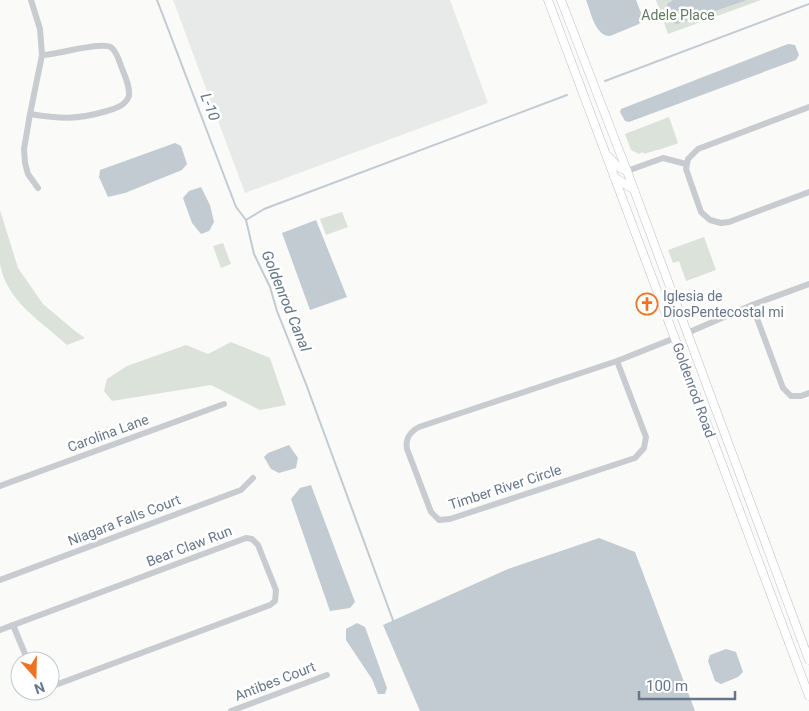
<svg xmlns="http://www.w3.org/2000/svg" width="809" height="711" font-family="Roboto,sans-serif">
  <style>
    .built { fill: #e8e9e9 }
    .green { fill: #dbe2d9 }
    .water { fill: #c1cbd1 }
    .lines { fill: none; stroke-linecap: round; stroke-linejoin: round }
    .stream { stroke: #c1cbd1; stroke-width: 2 }
    .major-casing { stroke: #bbbec3; stroke-width: 9 }
    .minor { stroke: #c8cbd0; stroke-width: 6 }
    .major { stroke: #fff; stroke-width: 8 }
    .labels { text-anchor: middle; dominant-baseline: central; stroke-width: 5; stroke-linejoin: round; paint-order: stroke }
    .park-label { font-size: 14px; fill: #647c62; stroke: #fff }
    .poi-label { font-size: 14px; fill: #67768b; stroke: #fff; text-anchor: start }
    .street-label { font-size: 14px; fill: #67768b; stroke: #fff }
    .water-label { font-size: 15px; font-style: italic; fill: #637785; stroke: #fff }
  </style>
  <rect width="100%" height="100%" fill="#fafaf8"/>
  <path class="built" d="M 173,0 L 450,0 L 488,103 L 245,193 Z"/>
  <g class="green">
    <path d="M 656,0 L 761,0 L 668,34 Z"/>
    <path d="M 669,117 L 678,143 C 667,148 656,150 644,154 L 643,152 L 639,154 L 631,150 L 625,134 Z"/>
    <path d="M 0,210 L 18,268 L 43,304 L 75,331 L 85,338 L 67,345 C 41,321 7,302 0,264 C 0,251 0,225 0,210 Z"/>
    <path d="M 342,212 L 348,227 L 326,235 L 320,219 Z"/>
    <path d="M 704,237 L 716,270 L 686,281 L 679,261 L 673,263 L 668,250 Z"/>
    <path d="M 223,243 L 231,264 L 221,268 L 213,246 Z"/>
    <path d="M 231,342 L 270,358 L 286,405 L 260,410 L 211,385 L 112,401 L 104,391 L 107,379 L 127,366 L 186,345 L 208,354 Z"/>
  </g>
  <g class="water">
    <path d="M 586,0 L 636,0 L 643,18 L 639,24 L 610,36 C 595,36 591,12 586,0 Z"/>
    <path d="M 673,0 L 747,0 L 677,24 L 673,23 L 667,4 Z"/>
    <path d="M 788,44 L 795,45 L 799,55 L 796,60 L 629,122 L 625,121 L 620,112 L 621,109 Z"/>
    <path d="M 175,143 L 181,146 L 187,164 L 182,170 L 125,193 L 108,197 L 99,177 L 100,170 Z"/>
    <path d="M 201,187 L 210,205 L 214,222 L 209,231 L 201,234 L 192,223 L 183,198 L 189,191 Z"/>
    <path d="M 316,220 L 347,297 L 310,310 L 282,233 Z"/>
    <path d="M 289,445 L 298,458 L 296,468 L 279,473 L 271,469 L 264,457 L 268,453 Z"/>
    <path d="M 311,485 L 355,602 L 350,608 L 330,611 L 291,499 L 300,488 Z"/>
    <path d="M 599,538 L 635,552 L 695,711 L 420,711 L 383,625 L 508,569 Z"/>
    <path d="M 357,623 L 365,627 L 387,688 L 385,694 L 378,694 L 372,679 L 346,640 L 346,629 Z"/>
    <path d="M 726,649 L 736,652 L 743,672 L 738,677 L 721,684 L 715,681 L 708,661 L 710,655 Z"/>
  </g>
  <g class="lines">
    <g class="stream">
      <path d="M 157,0 L 236,207 L 246,220 L 254,254 L 270,287 L 277,311 L 306,384 L 394,623"/>
      <path d="M 605,81 L 809,4"/>
      <path d="M 246,220 L 264,209 L 567,95"/>
    </g>
    <g class="major-casing">
      <g id="major">
        <path d="M 548,0 L 809,696"/>
        <path d="M 561,0 L 627,171 L 809,660"/>
        <path d="M 609,157 L 618,167 L 627,171"/>
        <path d="M 614,177 L 633,189"/>
      </g>
    </g>
    <g class="minor">
      <path d="M 31,0 L 40,29 L 42,55 L 30,114 L 24,149 L 25,163 L 28,174 L 38,188"/>
      <path d="M 809,107 L 698,149 L 688,159 L 686,169 L 701,212 L 710,220 L 721,223 L 729,222 L 809,192"/>
      <path d="M 30,114 C 61,119 76,120 107,111 C 116,108 125,106 129,96 C 130,86 125,76 121,66 C 119,60 117,53 112,48 C 103,40 57,55 42,55"/>
      <path d="M 627,171 L 663,158 L 686,164"/>
      <path d="M 752,305 L 783,388 L 791,396 L 801,396 L 809,393"/>
      <path d="M 687,333 L 752,305 L 809,284"/>
      <path d="M 617,361 L 646,437 L 644,448 L 635,458 L 450,519 L 439,520 L 431,512 L 407,449 C 405,438 410,432 419,427 L 617,361 L 675,338"/>
      <path d="M 0,486 L 224,404"/>
      <path d="M 0,580 L 241,490 L 253,478"/>
      <path d="M 13,625 L 28,661"/>
      <path d="M 0,630 L 246,538 L 252,539 L 258,545 L 276,590 L 275,601 L 270,605 L 50,687"/>
      <path d="M 231,711 L 327,675"/>
    </g>
    <use href="#major" class="major"/>
  </g>
  <defs>
    <g id="church-ring" transform="scale(1.125)"><circle r="9.5" fill="#fff" stroke="#f07122" stroke-width="1.5"/><path d="M-1.2-6h2.4v3.5h3.3v2.4h-3.3V6h-2.4V-.1h-3.3v-2.4h3.3Z" fill="#f07122"/></g>
  </defs>
  <g fill-rule="evenodd">
    <use href="#church-ring" x="647" y="304"/>
  </g>
  <g class="labels">
    <g class="park-label">
      <text x="678" y="15">Adele Place</text>
    </g>
    <g class="poi-label">
      <text x="663" y="296">Iglesia de<tspan x="663" dy="16">DiosPentecostal mi</tspan></text>
    </g>
    <g class="street-label">
      <text transform="translate(694 390) rotate(70)">Goldenrod Road</text>
      <text transform="translate(108 433) rotate(-20)">Carolina Lane</text>
      <text transform="translate(505 487) rotate(-18)">Timber River Circle</text>
      <text transform="translate(124 520) rotate(-21)">Niagara Falls Court</text>
      <text transform="translate(189 546) rotate(-21)">Bear Claw Run</text>
      <text transform="translate(275 681) rotate(-21)">Antibes Court</text>
    </g>
    <g class="water-label">
      <text transform="translate(210 107) rotate(69)">L-10</text>
      <text transform="translate(286 301) rotate(68)">Goldenrod Canal</text>
    </g>
  </g>
  <g transform="translate(35 676) rotate(160)"><circle r="24" fill="#ffffff" stroke="#c2c8d1"/>
  <path d="M0-4L9 19L0 12L-9 19Z" fill="#f07122"/>
  <text y="-8" font-size="14" font-weight="bold" text-anchor="middle" fill="#67768b">N</text>
  </g>
  <path d="M639 691v8h96v-8" fill="none" stroke="#67768b" stroke-width="2.5"/>
  <text x="646" y="691" font-size="15" fill="#67768b" stroke="#ffffff" stroke-width="4" paint-order="stroke">100 m</text>
</svg>
